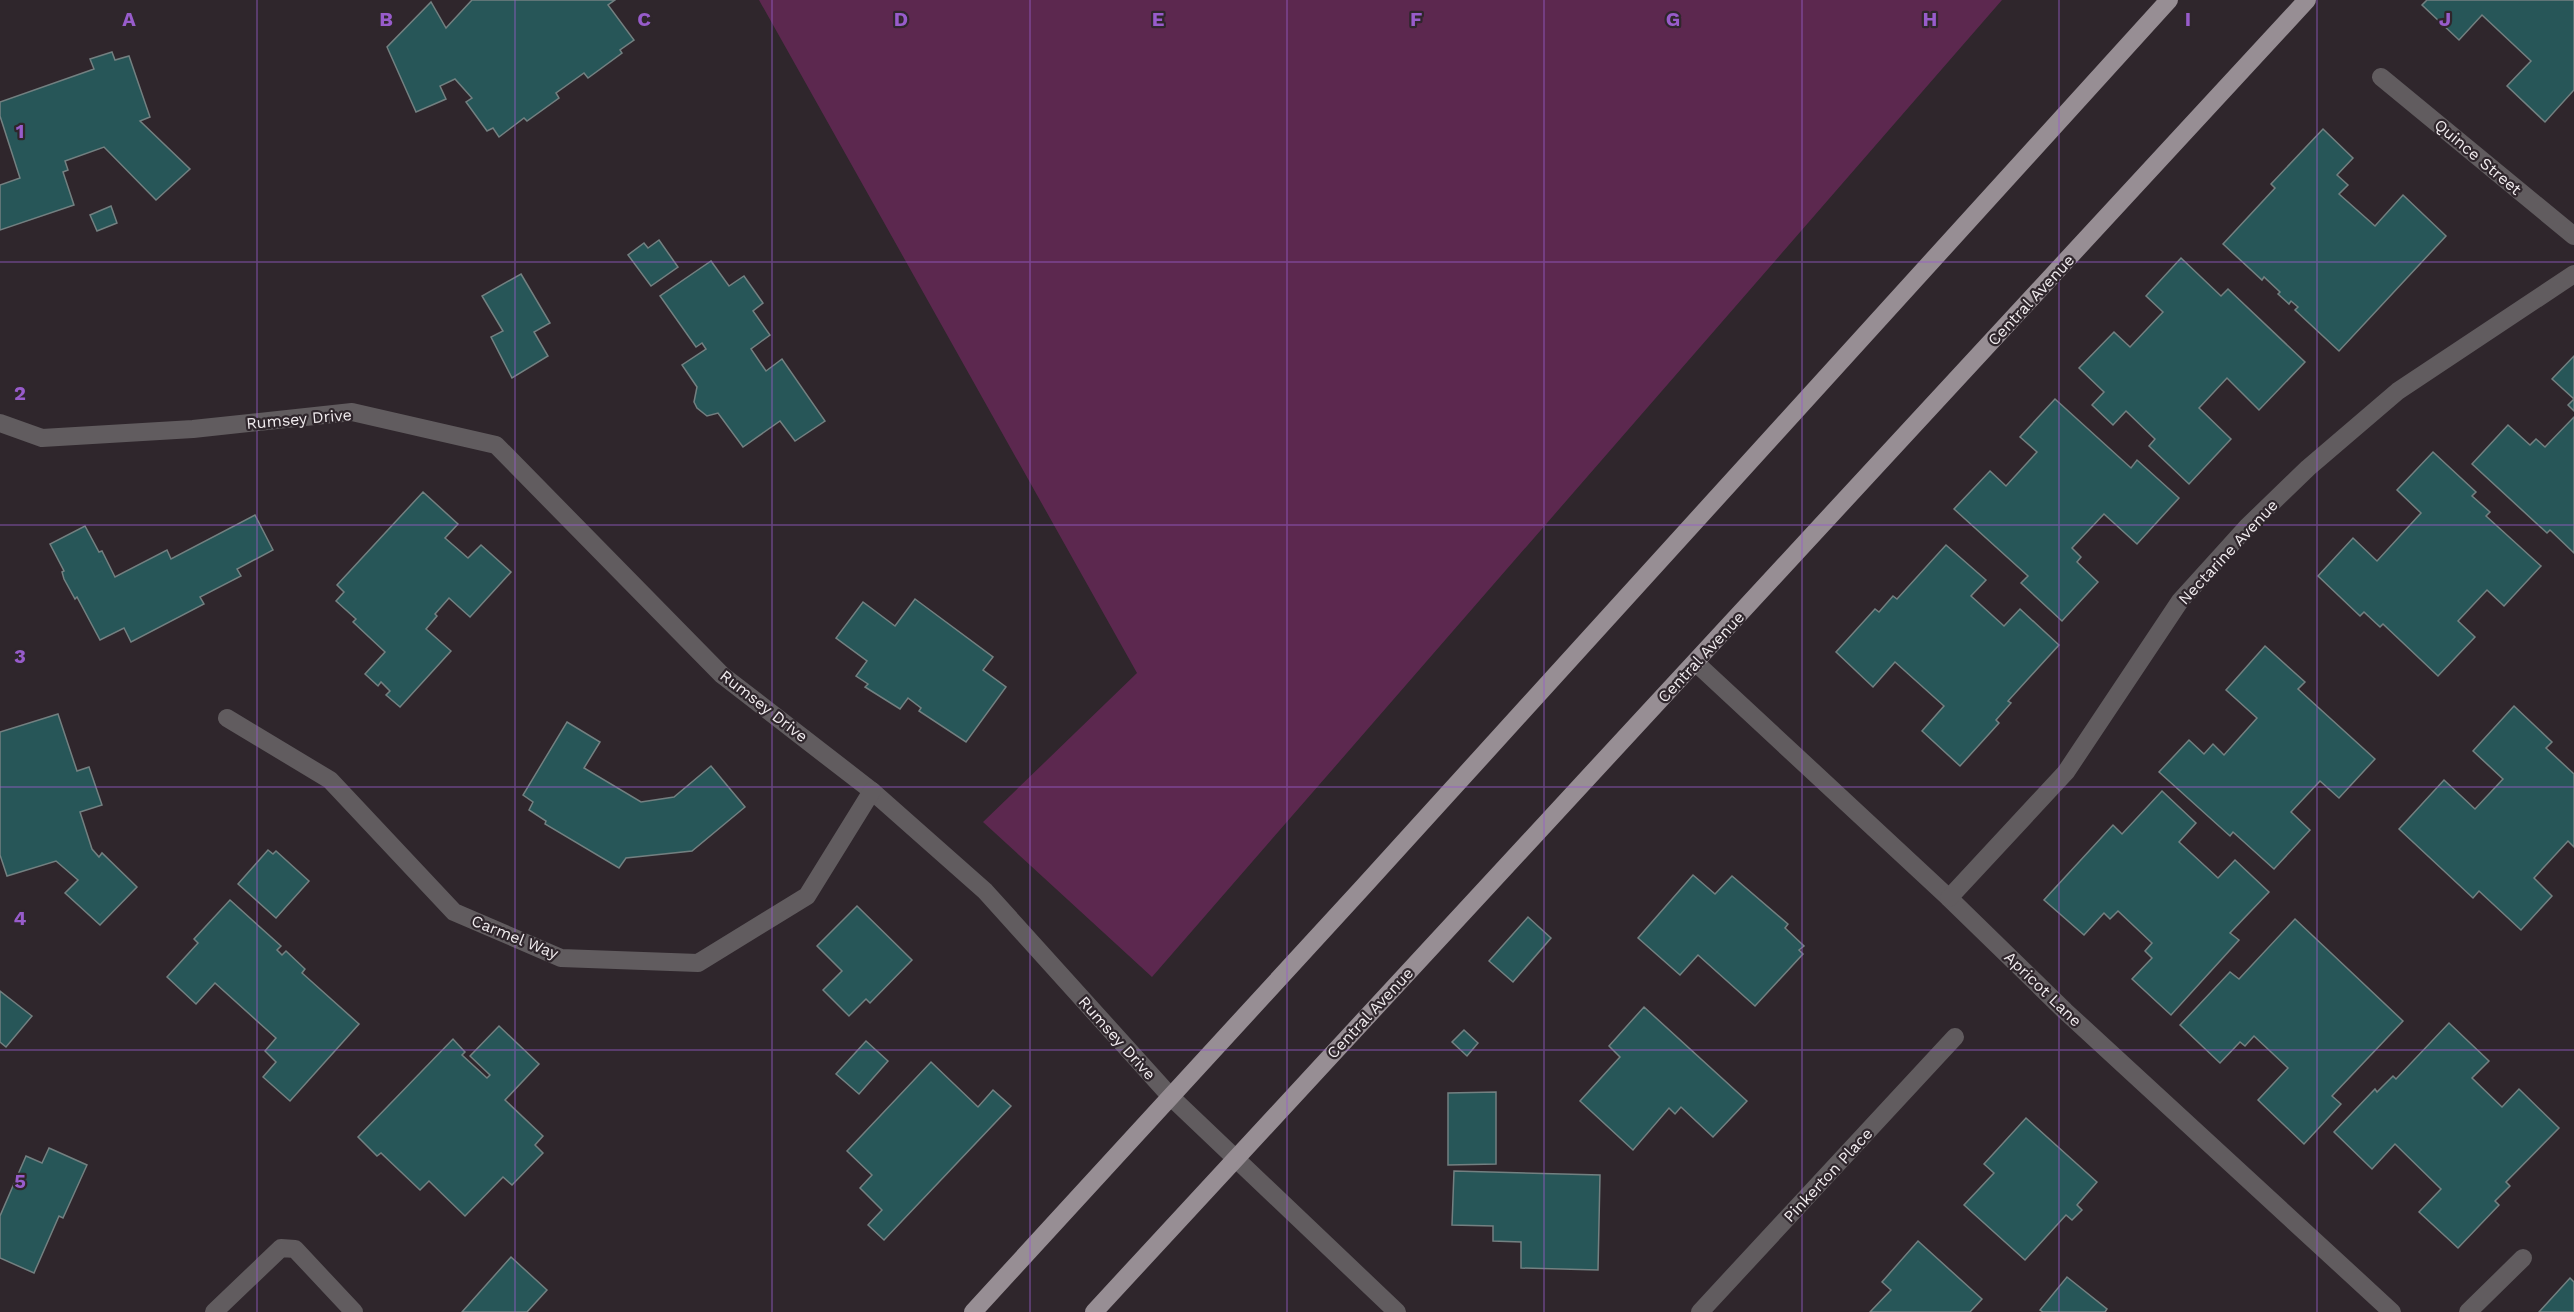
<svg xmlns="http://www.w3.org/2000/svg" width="2574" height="1312" font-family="'Work Sans',sans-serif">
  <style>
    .green { fill: #5c284f }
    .building { fill: #275658; stroke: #738081; stroke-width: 1.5 }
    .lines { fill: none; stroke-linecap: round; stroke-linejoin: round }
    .minor { stroke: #615c5f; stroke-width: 18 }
    .major { stroke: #978e94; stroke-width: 18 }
    .grid { fill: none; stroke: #985ccb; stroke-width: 1.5; stroke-opacity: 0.55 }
    .labels { text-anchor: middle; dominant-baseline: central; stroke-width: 4.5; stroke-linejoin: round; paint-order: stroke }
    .street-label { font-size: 16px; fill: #f1ecef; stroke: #2f262c }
    .grid-label { font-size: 20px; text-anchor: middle; font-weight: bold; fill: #985ccb; stroke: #2f262c; stroke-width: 4.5; stroke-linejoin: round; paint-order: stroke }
  </style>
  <rect width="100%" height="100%" fill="#2f262c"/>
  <path class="green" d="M 759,0 L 2002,0 L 1152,977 L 983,822 L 1137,673 Z"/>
  <g class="building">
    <path d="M 472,0 L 615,0 L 608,5 L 634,40 L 620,50 L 622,53 L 588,78 L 584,73 L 556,93 L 559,98 L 527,121 L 524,118 L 499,137 L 493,128 L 487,131 L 466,102 L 472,98 L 455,79 L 440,86 L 446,99 L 416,112 L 387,47 L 431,2 L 446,28 Z"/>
    <path d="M 2427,0 L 2574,0 L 2574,90 L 2545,122 L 2507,86 L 2531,61 L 2482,15 L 2459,40 L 2422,5 Z"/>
    <path d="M 112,52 L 115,60 L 129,56 L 150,117 L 140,121 L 190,169 L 156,200 L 104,147 L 65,161 L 68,170 L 63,172 L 74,205 L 0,230 L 0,185 L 20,178 L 0,116 L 0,102 L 94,69 L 90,59 Z"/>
    <path d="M 2323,129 L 2353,158 L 2337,175 L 2348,185 L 2339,194 L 2375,226 L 2403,195 L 2446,236 L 2339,351 L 2295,310 L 2298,307 L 2291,301 L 2289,304 L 2278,294 L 2280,292 L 2264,277 L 2262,280 L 2223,244 L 2275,188 L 2271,184 Z"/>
    <path d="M 111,206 L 117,223 L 97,231 L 90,215 Z"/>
    <path d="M 659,240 L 678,267 L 651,286 L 628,255 L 644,243 L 648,248 Z"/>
    <path d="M 2181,258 L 2221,296 L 2228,289 L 2305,362 L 2259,410 L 2227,378 L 2199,408 L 2231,439 L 2189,484 L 2149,446 L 2155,439 L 2126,411 L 2113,425 L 2092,405 L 2104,392 L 2079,368 L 2114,332 L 2130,347 L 2163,312 L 2146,296 Z"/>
    <path d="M 711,261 L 729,286 L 744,276 L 763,303 L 753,311 L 770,335 L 751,349 L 766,371 L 782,359 L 825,421 L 795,441 L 780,421 L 743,447 L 718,413 L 707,416 L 697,408 L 694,402 L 697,387 L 682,365 L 706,349 L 702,343 L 696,347 L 660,296 Z"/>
    <path d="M 521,274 L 550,323 L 534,332 L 548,356 L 512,378 L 491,337 L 503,331 L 482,296 Z"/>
    <path d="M 2574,356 L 2574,411 L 2568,405 L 2574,399 L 2552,379 Z"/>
    <path d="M 2055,399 L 2131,468 L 2137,460 L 2179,498 L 2137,544 L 2104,514 L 2072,548 L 2081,557 L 2077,562 L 2098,582 L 2062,621 L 2021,583 L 2028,576 L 1954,509 L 1990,471 L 2006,486 L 2037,452 L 2020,437 Z"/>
    <path d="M 2574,417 L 2574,553 L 2550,530 L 2547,533 L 2472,464 L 2508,425 L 2530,445 L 2536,439 L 2545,447 Z"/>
    <path d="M 2433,452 L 2476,492 L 2472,496 L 2490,512 L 2486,516 L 2541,566 L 2504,606 L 2487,590 L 2458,621 L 2475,637 L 2438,676 L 2383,624 L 2380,627 L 2364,612 L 2360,616 L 2318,576 L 2353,538 L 2377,561 L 2421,513 L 2397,490 Z"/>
    <path d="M 423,492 L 458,524 L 445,538 L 468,558 L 481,545 L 511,572 L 470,617 L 449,598 L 435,614 L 437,616 L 426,629 L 451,651 L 400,707 L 386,695 L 390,691 L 381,682 L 378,686 L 365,674 L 385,652 L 353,622 L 356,619 L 336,601 L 344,592 L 337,585 Z"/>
    <path d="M 255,515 L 273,550 L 237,569 L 241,576 L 200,597 L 204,604 L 131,642 L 124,628 L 100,640 L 77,597 L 75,599 L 64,579 L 62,572 L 64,571 L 50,544 L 85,526 L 99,552 L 102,551 L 115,577 L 167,550 L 171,559 Z"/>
    <path d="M 1946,545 L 1986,580 L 1971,596 L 2004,626 L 2020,609 L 2059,645 L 2008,701 L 2011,703 L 1996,720 L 1999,723 L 1960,766 L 1922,731 L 1944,706 L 1895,662 L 1873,687 L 1836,652 L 1875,609 L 1879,612 L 1893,596 L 1897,599 Z"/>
    <path d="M 915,599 L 993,657 L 983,670 L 1006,687 L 966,742 L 919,711 L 921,708 L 908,698 L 900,709 L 865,687 L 868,684 L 856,676 L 867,661 L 836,638 L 863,602 L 895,626 Z"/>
    <path d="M 2265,646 L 2305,682 L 2298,689 L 2375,759 L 2339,798 L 2320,781 L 2291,812 L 2310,830 L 2274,869 L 2233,832 L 2230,836 L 2159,772 L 2189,740 L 2204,754 L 2213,744 L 2224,755 L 2257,718 L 2226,690 Z"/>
    <path d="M 2514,706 L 2552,742 L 2546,748 L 2574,774 L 2574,847 L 2568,841 L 2534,878 L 2552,896 L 2521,930 L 2479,891 L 2473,898 L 2399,829 L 2444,780 L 2475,809 L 2503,779 L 2473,751 Z"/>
    <path d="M 58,714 L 77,771 L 89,767 L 102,805 L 80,812 L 92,849 L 99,857 L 102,853 L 137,887 L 100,925 L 65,893 L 78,880 L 56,861 L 7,876 L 0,855 L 0,732 Z"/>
    <path d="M 567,722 L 600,742 L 584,768 L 641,802 L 674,797 L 711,766 L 745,807 L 692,851 L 626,858 L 619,868 L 545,824 L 546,821 L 529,810 L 533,802 L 523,795 Z"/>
    <path d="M 2162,791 L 2196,823 L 2179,842 L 2218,878 L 2235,860 L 2269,892 L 2230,933 L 2239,940 L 2171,1015 L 2132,979 L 2152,958 L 2145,951 L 2152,943 L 2118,911 L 2110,919 L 2104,913 L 2084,935 L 2044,900 L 2113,825 L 2122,834 Z"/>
    <path d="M 268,850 L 273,854 L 276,851 L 309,881 L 276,918 L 238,884 Z"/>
    <path d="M 1693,875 L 1715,894 L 1732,876 L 1788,924 L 1785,928 L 1804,946 L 1799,950 L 1803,954 L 1755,1006 L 1698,955 L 1680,975 L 1638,938 Z"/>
    <path d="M 230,900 L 281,946 L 277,950 L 282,955 L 286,951 L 305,969 L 302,973 L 359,1024 L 290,1101 L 263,1077 L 276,1062 L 265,1051 L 276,1038 L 215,983 L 196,1004 L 167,977 L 198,943 L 194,939 Z"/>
    <path d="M 857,906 L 912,960 L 870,1003 L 866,999 L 849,1016 L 823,990 L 842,971 L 817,946 Z"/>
    <path d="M 1528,917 L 1551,938 L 1513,982 L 1489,961 Z"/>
    <path d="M 2295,919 L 2403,1021 L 2332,1096 L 2341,1104 L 2304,1144 L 2258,1100 L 2288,1068 L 2254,1036 L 2245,1046 L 2240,1042 L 2220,1063 L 2180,1025 L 2230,972 L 2239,979 Z"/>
    <path d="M 0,991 L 32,1016 L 6,1047 L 0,1042 Z"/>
    <path d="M 1644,1007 L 1747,1101 L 1713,1137 L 1681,1107 L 1675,1114 L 1669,1108 L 1633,1150 L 1580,1101 L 1620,1057 L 1609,1046 Z"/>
    <path d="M 2449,1023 L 2489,1061 L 2472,1078 L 2502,1107 L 2519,1089 L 2559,1128 L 2506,1182 L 2510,1186 L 2495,1201 L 2499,1205 L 2458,1248 L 2419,1212 L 2441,1189 L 2395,1144 L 2372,1169 L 2334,1132 L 2375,1089 L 2377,1092 L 2393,1076 L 2396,1079 Z"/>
    <path d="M 499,1026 L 539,1064 L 505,1100 L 543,1136 L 535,1145 L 543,1153 L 512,1185 L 503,1177 L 465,1216 L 429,1181 L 420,1190 L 381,1153 L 377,1156 L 358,1137 L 453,1039 L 465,1052 L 462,1055 L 487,1078 L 490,1075 L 470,1056 Z"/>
    <path d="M 1464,1030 L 1478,1043 L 1467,1056 L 1452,1042 Z"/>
    <path d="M 866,1041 L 888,1061 L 859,1094 L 836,1074 Z"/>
    <path d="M 931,1062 L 978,1107 L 993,1090 L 1011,1106 L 884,1240 L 868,1225 L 882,1210 L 860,1188 L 872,1175 L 847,1151 Z"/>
    <path d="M 1496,1092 L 1496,1164 L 1448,1165 L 1448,1093 Z"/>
    <path d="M 2026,1118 L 2097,1182 L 2077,1205 L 2082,1210 L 2072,1220 L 2066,1215 L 2025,1260 L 1964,1205 L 1994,1173 L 1984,1164 Z"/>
    <path d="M 49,1148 L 87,1165 L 63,1218 L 59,1216 L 34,1273 L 0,1258 L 0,1216 L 26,1156 L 42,1163 Z"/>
    <path d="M 1454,1171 L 1600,1175 L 1598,1270 L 1521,1268 L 1521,1242 L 1493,1241 L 1493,1226 L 1452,1225 Z"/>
    <path d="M 1918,1241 L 1982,1299 L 1970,1312 L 1870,1312 L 1891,1290 L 1882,1282 Z"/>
    <path d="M 511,1257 L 547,1290 L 527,1312 L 462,1312 Z"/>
    <path d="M 2067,1277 L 2107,1309 L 2105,1312 L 2043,1312 L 2040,1310 Z"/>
    <path d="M 2570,1278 L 2574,1282 L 2574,1312 L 2539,1312 Z"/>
  </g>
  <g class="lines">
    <g class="minor">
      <path d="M 2381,77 L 2574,236"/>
      <path d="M 0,423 L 42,438 L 193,429 L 352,412 L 496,445 L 722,675 L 872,791 L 985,891 L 1171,1097 L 1397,1312"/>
      <path d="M 1696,663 L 1949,898 L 2065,1011 L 2392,1312"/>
      <path d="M 227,718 L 330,780 L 454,912 L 561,958 L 698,963 L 807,896 L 872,791"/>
      <path d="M 1949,898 L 2066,772 L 2180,601 L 2247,527 L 2308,468 L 2398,391 L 2574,274"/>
      <path d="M 214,1312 L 281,1248 L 295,1249 L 354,1312"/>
      <path d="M 1700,1312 L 1955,1037"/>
      <path d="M 2468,1312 L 2523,1258"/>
    </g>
    <g class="major">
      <path d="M 973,1312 L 1364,886 L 2169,0"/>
      <path d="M 1094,1312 L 2307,0"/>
    </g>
  </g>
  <path class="grid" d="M 257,0 L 257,1312M 515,0 L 515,1312M 772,0 L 772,1312M 1030,0 L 1030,1312M 1287,0 L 1287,1312M 1544,0 L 1544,1312M 1802,0 L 1802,1312M 2059,0 L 2059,1312M 2317,0 L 2317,1312M 0,262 L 2574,262M 0,525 L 2574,525M 0,787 L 2574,787M 0,1050 L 2574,1050"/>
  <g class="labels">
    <g class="street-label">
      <text transform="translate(2478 157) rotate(40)">Quince Street</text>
      <text transform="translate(2031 300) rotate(-47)">Central Avenue</text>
      <text transform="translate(299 419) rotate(-5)">Rumsey Drive</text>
      <text transform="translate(2228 552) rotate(-47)">Nectarine Avenue</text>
      <text transform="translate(1701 657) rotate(-47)">Central Avenue</text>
      <text transform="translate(764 706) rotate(38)">Rumsey Drive</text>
      <text transform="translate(515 937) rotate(22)">Carmel Way</text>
      <text transform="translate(2043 989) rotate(44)">Apricot Lane</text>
      <text transform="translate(1370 1013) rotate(-47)">Central Avenue</text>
      <text transform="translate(1117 1038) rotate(48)">Rumsey Drive</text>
      <text transform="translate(1828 1175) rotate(-47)">Pinkerton Place</text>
    </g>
  </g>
  <g class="grid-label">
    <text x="129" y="26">A</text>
    <text x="386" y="26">B</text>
    <text x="644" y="26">C</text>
    <text x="901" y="26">D</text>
    <text x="1158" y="26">E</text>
    <text x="1416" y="26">F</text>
    <text x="1673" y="26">G</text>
    <text x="1930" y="26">H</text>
    <text x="2188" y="26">I</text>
    <text x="2445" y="26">J</text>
    <text x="20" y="138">1</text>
    <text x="20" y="400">2</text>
    <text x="20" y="663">3</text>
    <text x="20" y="925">4</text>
    <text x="20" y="1188">5</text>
  </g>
</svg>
